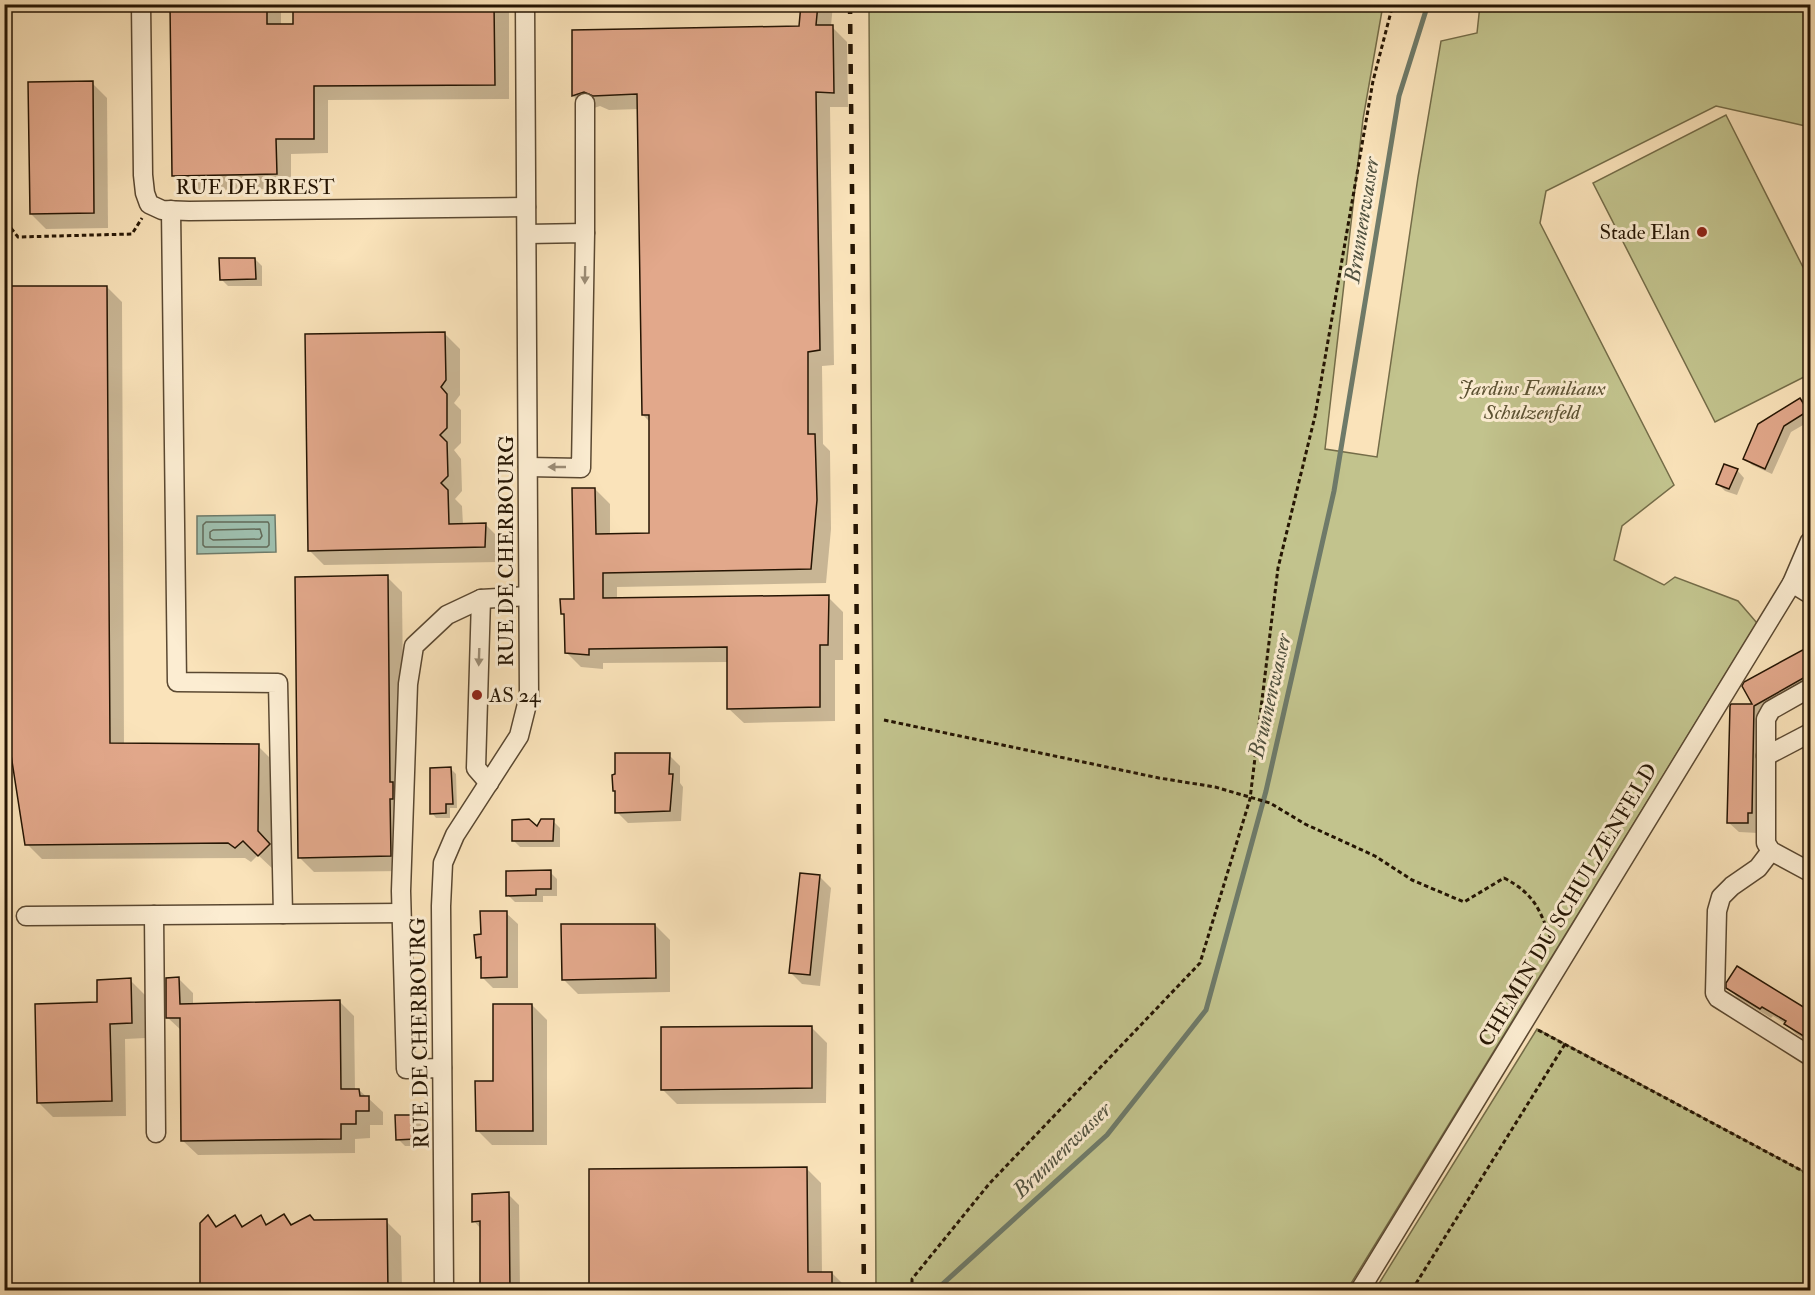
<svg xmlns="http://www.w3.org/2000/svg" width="1815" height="1295" font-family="'IM FELL Double Pica',serif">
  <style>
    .green { fill: #c2c38d; stroke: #746c48; stroke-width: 1.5 }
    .water { fill: #9ebead; stroke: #6e7a69; stroke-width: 1.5 }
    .shadow { fill: #0003 }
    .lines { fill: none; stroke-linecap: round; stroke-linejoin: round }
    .shore { stroke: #626a58; stroke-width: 1.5 }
    .stream { stroke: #6e7a69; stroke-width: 5 }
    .building { fill: #e2a88b; stroke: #251503; stroke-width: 1.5 }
    .minor-casing { stroke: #5a4831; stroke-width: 21 }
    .path { stroke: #251503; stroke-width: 3; stroke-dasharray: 4.5 3; stroke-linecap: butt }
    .minor { stroke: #fcedd2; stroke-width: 18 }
    .rail { stroke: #251503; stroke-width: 4.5; stroke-dasharray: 10 10; stroke-linecap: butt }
    .oneway { fill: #9b8c75 }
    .poi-dot { fill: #8f2418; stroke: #fcedd2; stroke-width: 2 }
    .labels { text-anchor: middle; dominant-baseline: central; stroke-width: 6; stroke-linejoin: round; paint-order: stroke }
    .street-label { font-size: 21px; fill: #251503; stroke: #fcedd2 }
    .poi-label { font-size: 21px; fill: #251503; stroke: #fcedd2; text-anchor: end }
    .park-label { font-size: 21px; font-style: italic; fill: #5c5233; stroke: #fcedd2 }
    .water-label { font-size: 22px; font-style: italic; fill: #4f503e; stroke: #fcedd2 }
  </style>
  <rect width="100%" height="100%" fill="#fae3ba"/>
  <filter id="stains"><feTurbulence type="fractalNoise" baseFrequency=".00333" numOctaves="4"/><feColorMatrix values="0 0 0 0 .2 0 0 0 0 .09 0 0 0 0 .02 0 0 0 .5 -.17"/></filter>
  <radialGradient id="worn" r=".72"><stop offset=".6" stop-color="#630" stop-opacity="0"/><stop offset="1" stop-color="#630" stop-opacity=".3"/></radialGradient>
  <g class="green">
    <path d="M 869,5 L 1383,5 L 1363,119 L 1325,449 L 1377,457 L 1418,177 L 1441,41 L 1477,33 L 1480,5 L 1810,5 L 1810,127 L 1716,106 L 1546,191 L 1540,223 L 1674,485 L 1622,526 L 1614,560 L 1664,585 L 1675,577 L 1738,601 L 1757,623 L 1347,1290 L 876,1290 Z"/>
    <path d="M 1726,115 L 1810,281 L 1810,374 L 1715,422 L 1593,183 Z"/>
    <path d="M 1537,1029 L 1810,1175 L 1810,1290 L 1375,1290 Z"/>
  </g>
  <path class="water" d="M 275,515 L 276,552 L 197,554 L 197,516 Z"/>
  <g class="shadow">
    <path d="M 172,4 L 281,4 L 281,26 L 294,26 L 294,4 L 509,4 L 509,99 L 328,100 L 328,153 L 291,154 L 291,189 L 188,190 L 173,175 Z"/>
    <path d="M 588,4 L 833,4 L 831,26 L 847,42 L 848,107 L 830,107 L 834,365 L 822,366 L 823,444 L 830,451 L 831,529 L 826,583 L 617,587 L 617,599 L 828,597 L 843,612 L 843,660 L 835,660 L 835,721 L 744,723 L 729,709 L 728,662 L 603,663 L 603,669 L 581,667 L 566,652 L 566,617 L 562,614 L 575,600 L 595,489 L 610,504 L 610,535 L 650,535 L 650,422 L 643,415 L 639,109 L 609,110 L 600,106 L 588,110 L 573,96 L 573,31 L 800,27 L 802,8 L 594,10 Z"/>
    <path d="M 92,83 L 107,98 L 108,228 L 46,229 L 31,214 Z"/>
    <path d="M 255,259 L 262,266 L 262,286 L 228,286 L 221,279 Z"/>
    <path d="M 107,287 L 122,302 L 124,745 L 258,746 L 273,761 L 274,870 L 258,855 L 251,862 L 245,858 L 42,859 L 27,844 Z"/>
    <path d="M 445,334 L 460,349 L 460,395 L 454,403 L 461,410 L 461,443 L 454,450 L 461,459 L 462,491 L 455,499 L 462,506 L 463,525 L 485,524 L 500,539 L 499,562 L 324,565 L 309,550 Z"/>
    <path d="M 1810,395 L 1810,421 L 1791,432 L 1772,474 L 1752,465 L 1745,458 L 1760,425 Z"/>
    <path d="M 1737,470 L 1744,478 L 1737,495 L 1725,491 L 1718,484 Z"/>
    <path d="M 387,577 L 402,592 L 405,871 L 314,872 L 299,857 Z"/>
    <path d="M 1810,647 L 1810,690 L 1764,716 L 1758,833 L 1739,832 L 1728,822 L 1754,705 L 1746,683 Z"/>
    <path d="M 669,755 L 680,766 L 680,783 L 683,787 L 681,821 L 628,823 L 617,812 L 617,774 Z"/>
    <path d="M 451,769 L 456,774 L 457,808 L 450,808 L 450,818 L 436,818 L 432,813 Z"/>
    <path d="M 553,821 L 560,828 L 560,847 L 520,847 L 513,840 Z"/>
    <path d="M 550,872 L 557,879 L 557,896 L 543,896 L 543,902 L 515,902 L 508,895 Z"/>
    <path d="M 820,877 L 831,888 L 820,986 L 802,984 L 791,973 Z"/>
    <path d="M 506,913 L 518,924 L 518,988 L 493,988 L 482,977 L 482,962 L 477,957 L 482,936 Z"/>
    <path d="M 655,925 L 670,940 L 670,992 L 578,994 L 563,979 Z"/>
    <path d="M 1738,968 L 1810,1013 L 1810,1042 L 1796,1034 L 1786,1024 L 1773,1016 L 1771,1018 L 1738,998 L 1728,988 Z"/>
    <path d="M 178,978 L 193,993 L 193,1005 L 339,1001 L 354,1016 L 355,1090 L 359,1090 L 368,1098 L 383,1112 L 383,1125 L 370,1125 L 370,1138 L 355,1139 L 355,1153 L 198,1155 L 183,1141 L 182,1031 L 168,1018 Z"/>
    <path d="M 130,980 L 145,995 L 146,1038 L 125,1039 L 126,1116 L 53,1117 L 38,1102 L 99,1004 Z"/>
    <path d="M 532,1005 L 547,1020 L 547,1145 L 492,1145 L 477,1130 L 495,1082 Z"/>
    <path d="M 812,1028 L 827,1043 L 826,1103 L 677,1104 L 662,1089 Z"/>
    <path d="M 414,1116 L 421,1123 L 422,1146 L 405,1146 L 398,1139 Z"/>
    <path d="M 806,1168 L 821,1183 L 822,1273 L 832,1273 L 847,1288 L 847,1290 L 591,1290 L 590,1171 Z"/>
    <path d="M 508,1194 L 519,1205 L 520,1290 L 482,1290 L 481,1229 L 474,1221 Z"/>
    <path d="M 284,1216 L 293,1225 L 315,1221 L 386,1221 L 401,1236 L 402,1290 L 202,1290 L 202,1224 L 208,1217 L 218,1227 L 234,1217 L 244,1227 L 260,1217 L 268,1225 Z"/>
  </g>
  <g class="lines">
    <g class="shore">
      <path d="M 206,522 L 268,522 L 269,524 L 269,545 L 267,547 L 205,547 L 203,545 L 203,525 Z"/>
      <path d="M 260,529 L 262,536 L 260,539 L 213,540 L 210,538 L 210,532 L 213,530 Z"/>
    </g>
    <path class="stream" d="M 936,1290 L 1107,1135 L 1206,1010 L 1266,791 L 1334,491 L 1399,96 L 1428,4"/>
  </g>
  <g class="building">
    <path d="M 170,4 L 267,4 L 267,24 L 293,24 L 293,4 L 494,4 L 495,85 L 314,86 L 314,139 L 276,139 L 277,174 L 172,176 Z"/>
    <path d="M 801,4 L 818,4 L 816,25 L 833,25 L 834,93 L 816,92 L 820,350 L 808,352 L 808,434 L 815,434 L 817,500 L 811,569 L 603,573 L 603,598 L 829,595 L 828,645 L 820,645 L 820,707 L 727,709 L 727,647 L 589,649 L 589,655 L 565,653 L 564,614 L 561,614 L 560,599 L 574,599 L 572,488 L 595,488 L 596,534 L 649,533 L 649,415 L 642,415 L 637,94 L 593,96 L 584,92 L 572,96 L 572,30 L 799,26 Z"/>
    <path d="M 93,81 L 94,213 L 30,214 L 28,82 Z"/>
    <path d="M 219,258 L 255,258 L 256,279 L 220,280 Z"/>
    <path d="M 8,286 L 107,286 L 110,743 L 259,744 L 258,831 L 270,844 L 258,856 L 243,841 L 235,848 L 228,843 L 25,845 L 9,742 Z"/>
    <path d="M 445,332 L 446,380 L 441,387 L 447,394 L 447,428 L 440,435 L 447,442 L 448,476 L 441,483 L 448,490 L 449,524 L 486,523 L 485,547 L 308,551 L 305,334 Z"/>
    <path d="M 1800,398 L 1808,411 L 1784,426 L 1765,469 L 1743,459 L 1758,424 Z"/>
    <path d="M 1724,464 L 1738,469 L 1729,489 L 1716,484 Z"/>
    <path d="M 388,575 L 390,782 L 393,782 L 393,799 L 390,799 L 391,856 L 298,858 L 295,577 Z"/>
    <path d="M 1810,646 L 1810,670 L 1805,673 L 1807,676 L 1754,706 L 1752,813 L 1748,813 L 1748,823 L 1727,823 L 1730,706 L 1731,704 L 1752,704 L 1742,686 L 1744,682 Z"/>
    <path d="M 615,753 L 670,753 L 669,774 L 673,774 L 670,811 L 615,813 L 615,791 L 613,791 L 612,775 L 615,774 Z"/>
    <path d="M 451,767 L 453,804 L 446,804 L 446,813 L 430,814 L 430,768 Z"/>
    <path d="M 529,819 L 537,826 L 541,819 L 554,819 L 553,841 L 512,841 L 512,820 Z"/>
    <path d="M 551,870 L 551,889 L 536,889 L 536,895 L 506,896 L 506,871 Z"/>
    <path d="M 800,873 L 820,875 L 810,975 L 789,973 Z"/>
    <path d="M 480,911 L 507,911 L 507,977 L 481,978 L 481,957 L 476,958 L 474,935 L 481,934 Z"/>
    <path d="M 561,924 L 655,924 L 656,978 L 562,980 Z"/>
    <path d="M 1737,966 L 1810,1011 L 1810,1040 L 1784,1024 L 1786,1021 L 1762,1007 L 1760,1009 L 1726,988 L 1726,983 Z"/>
    <path d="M 179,977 L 180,1004 L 340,1000 L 341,1089 L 359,1089 L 360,1096 L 369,1096 L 369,1111 L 356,1111 L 356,1124 L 341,1124 L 341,1139 L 181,1141 L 180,1018 L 166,1018 L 166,978 Z"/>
    <path d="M 131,978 L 132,1023 L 110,1024 L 112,1101 L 37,1103 L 35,1004 L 97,1002 L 97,980 Z"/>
    <path d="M 493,1004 L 532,1004 L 533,1131 L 476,1131 L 475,1081 L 493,1081 Z"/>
    <path d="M 812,1026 L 812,1088 L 661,1090 L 661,1027 Z"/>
    <path d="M 395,1115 L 414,1115 L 415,1139 L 396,1140 Z"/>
    <path d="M 807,1167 L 808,1272 L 832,1272 L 832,1290 L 589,1290 L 589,1169 Z"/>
    <path d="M 509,1192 L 510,1290 L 480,1290 L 480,1221 L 472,1222 L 472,1194 Z"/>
    <path d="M 284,1214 L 291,1225 L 310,1215 L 314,1220 L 387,1219 L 388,1290 L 200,1290 L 200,1223 L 208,1215 L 216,1227 L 235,1215 L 242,1227 L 261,1215 L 266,1225 Z"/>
  </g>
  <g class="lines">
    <g class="minor-casing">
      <g id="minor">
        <path d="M 141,4 L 143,175 L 145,193 L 149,204 L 162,210 L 189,211 L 526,207"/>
        <path d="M 585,103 L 585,233"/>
        <path d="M 171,210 L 177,682 L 278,683 L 283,914"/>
        <path d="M 527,234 L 585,233 L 581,468 L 528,467"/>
        <path d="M 1792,583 L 1810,594"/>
        <path d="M 481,599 L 476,768 L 489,783"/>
        <path d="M 1810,688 L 1771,710 L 1766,719 L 1766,843 L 1771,851 L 1810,872"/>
        <path d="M 1766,756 L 1810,733"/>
        <path d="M 1771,851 L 1758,868 L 1732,886 L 1721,897 L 1717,911 L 1715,993 L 1718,998 L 1810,1056"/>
        <path d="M 154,915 L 156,1133"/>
        <path d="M 26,916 L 401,913"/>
        <path d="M 442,1068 L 406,1069 L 401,891 L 408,684 L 414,646 L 447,615 L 481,599 L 528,596"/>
        <path d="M 444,1290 L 441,906 L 443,863 L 455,835 L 519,736 L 529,696 L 525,4"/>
        <path d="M 1360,1290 L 1792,583 L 1810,541"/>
      </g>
    </g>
    <g class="path">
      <path d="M 4,209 L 9,212 L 10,227 L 18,237 L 132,234 L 142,218"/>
      <path d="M 884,720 L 1159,778 L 1215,787 L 1270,803 L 1305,824 L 1375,856 L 1412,880 L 1464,902 L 1504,878 C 1537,895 1540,912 1553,944"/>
      <path d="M 1538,1030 L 1810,1175"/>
      <path d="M 912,1290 L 912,1279 L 989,1184 L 1200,963 L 1250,799 L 1278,568 L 1315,416 L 1373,81 L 1393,4"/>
      <path d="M 1412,1290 L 1565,1044"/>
    </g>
    <use href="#minor" class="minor"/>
    <path class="rail" d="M 850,4 L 864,1290"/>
  </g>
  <defs><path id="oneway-solid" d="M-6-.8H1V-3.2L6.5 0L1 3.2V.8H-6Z" transform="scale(1.5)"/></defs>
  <g class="oneway">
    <use href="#oneway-solid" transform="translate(585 275) rotate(91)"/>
    <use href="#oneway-solid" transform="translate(557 467) rotate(-180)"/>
    <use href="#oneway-solid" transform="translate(479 657) rotate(92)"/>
  </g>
  <g class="poi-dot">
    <circle cx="1702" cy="232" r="6"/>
    <circle cx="477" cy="695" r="6"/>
  </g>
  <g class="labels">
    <g class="street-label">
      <text x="255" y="187">RUE DE BREST</text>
      <text transform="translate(506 551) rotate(-90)">RUE DE CHERBOURG</text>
      <text transform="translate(1568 905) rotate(-59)">CHEMIN DU SCHULZENFELD</text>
      <text transform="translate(420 1033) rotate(-91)">RUE DE CHERBOURG</text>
    </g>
    <g class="poi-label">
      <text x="1690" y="232">Stade Elan</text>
      <text x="489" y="695" text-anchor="start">AS 24</text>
    </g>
    <g class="park-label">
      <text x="1532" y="388">Jardins Familiaux<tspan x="1532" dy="24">Schulzenfeld</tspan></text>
    </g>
    <g class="water-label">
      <text transform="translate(1362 220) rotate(-81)">Brunnenwasser</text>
      <text transform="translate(1270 696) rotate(-77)">Brunnenwasser</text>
      <text transform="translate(1062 1150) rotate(-44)">Brunnenwasser</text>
    </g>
  </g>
  <rect width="1815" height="1295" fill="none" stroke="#fae3ba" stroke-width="24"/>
  <rect x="6" y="6" width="1803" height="1283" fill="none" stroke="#251503" stroke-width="3"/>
  <rect x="12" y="12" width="1791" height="1271" fill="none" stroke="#251503" stroke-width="1.5"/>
  <rect width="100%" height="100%" filter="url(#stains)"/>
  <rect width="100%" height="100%" fill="url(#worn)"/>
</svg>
